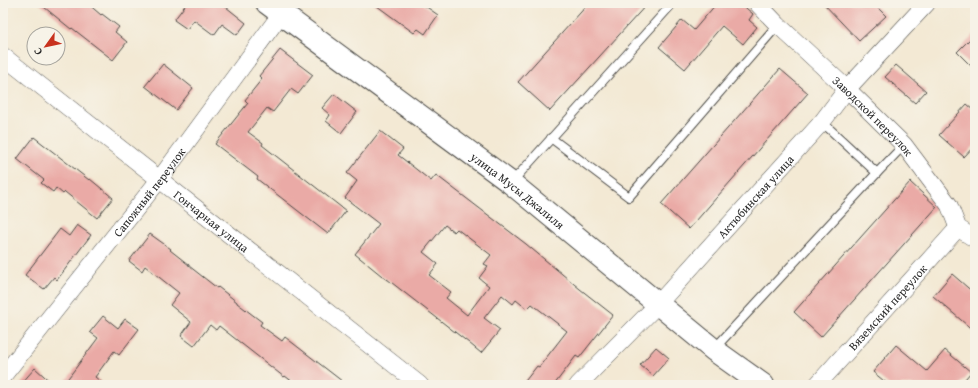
<svg xmlns="http://www.w3.org/2000/svg" width="978" height="388" font-family="'Gentium Book Plus',serif">
  <style>
    .building { fill: #eaaaa6; fill-rule: evenodd }
    .lines { fill: none; stroke-linecap: round; stroke-linejoin: round }
    .lane-casing { stroke: #494844; stroke-width: 10 }
    .street-casing { stroke: #494844; stroke-width: 18 }
    .secondary-casing { stroke: #494844; stroke-width: 24 }
    .lane { stroke: #fff; stroke-width: 8 }
    .street { stroke: #fff; stroke-width: 17 }
    .secondary { stroke: #fff; stroke-width: 22 }
    .labels { text-anchor: middle; dominant-baseline: central; stroke-width: 3.5; stroke-linejoin: round; paint-order: stroke }
    .street-label { font-size: 12px; fill: #2b2b2b; stroke: #f7f3e8 }
  </style>
  <rect width="100%" height="100%" fill="#f7f3e8"/>
  <filter id="ink" filterUnits="userSpaceOnUse"><feTurbulence type="fractalNoise" baseFrequency=".025" numOctaves="2"/><feDisplacementMap in="SourceGraphic" scale="8" xChannelSelector="R" yChannelSelector="G"/><feConvolveMatrix kernelMatrix="1 2 1 2 8 2 1 2 1" color-interpolation-filters="sRGB"/></filter>
  <filter id="wash" filterUnits="userSpaceOnUse"><feTurbulence type="fractalNoise" baseFrequency=".012" numOctaves="4" result="noise"/><feDisplacementMap in="SourceGraphic" scale="16" xChannelSelector="R" yChannelSelector="G"/><feGaussianBlur stdDeviation="0.9" result="paint"/><feColorMatrix in="noise" values="0 0 0 0 0 0 0 0 0 0 0 0 0 0 0 0 0 1.4 0 .05"/><feComposite in="paint" operator="in"/></filter>
  <g filter="url(#wash)">
    <rect width="100%" height="100%" fill="#f3e9d4"/>
    <g id="blocks">
      <g class="building">
        <path d="M 39,3 L 87,3 L 101,15 L 102,14 L 119,27 L 115,32 L 127,42 L 113,60 L 72,28 L 71,29 Z"/>
        <path d="M 187,3 L 221,3 L 246,23 L 237,35 L 222,24 L 214,35 L 194,20 L 187,29 L 174,20 Z"/>
        <path d="M 373,3 L 421,3 L 438,15 L 425,34 L 418,29 L 414,33 Z"/>
        <path d="M 589,3 L 648,3 L 550,111 L 518,82 Z"/>
        <path d="M 717,3 L 740,3 L 753,14 L 749,20 L 757,27 L 743,44 L 722,26 L 685,69 L 659,47 L 682,20 L 694,30 Z"/>
        <path d="M 823,3 L 873,3 L 886,16 L 859,41 Z"/>
        <path d="M 975,34 L 975,70 L 957,52 Z"/>
        <path d="M 280,50 L 313,75 L 298,94 L 291,89 L 273,112 L 267,108 L 248,132 L 263,143 L 262,145 L 346,211 L 328,234 L 257,179 L 258,177 L 215,144 L 248,103 L 245,100 L 262,79 L 259,76 Z"/>
        <path d="M 163,64 L 193,88 L 176,110 L 145,86 Z"/>
        <path d="M 896,65 L 926,91 L 915,103 L 885,77 Z"/>
        <path d="M 780,69 L 808,93 L 689,229 L 661,204 Z"/>
        <path d="M 334,94 L 357,112 L 341,133 L 326,121 L 330,115 L 322,108 Z"/>
        <path d="M 967,104 L 975,111 L 975,145 L 964,157 L 939,135 Z"/>
        <path d="M 380,131 L 403,149 L 398,155 L 431,181 L 436,175 L 526,244 L 580,289 L 613,315 L 579,358 L 576,356 L 554,385 L 522,385 L 537,366 L 539,367 L 567,331 L 532,304 L 527,309 L 516,300 L 513,304 L 502,295 L 484,318 L 500,330 L 481,353 L 469,343 L 387,279 L 387,280 L 355,254 L 379,224 L 345,198 L 357,181 L 347,173 ZM 445,225 L 454,232 L 457,229 L 491,255 L 484,264 L 488,266 L 479,278 L 489,286 L 467,315 L 446,298 L 451,292 L 429,275 L 438,264 L 423,252 Z"/>
        <path d="M 34,137 L 89,180 L 90,179 L 113,198 L 97,218 L 65,192 L 63,194 L 56,188 L 53,192 L 41,183 L 44,180 L 17,159 Z"/>
        <path d="M 910,182 L 937,207 L 821,337 L 794,312 Z"/>
        <path d="M 77,225 L 91,235 L 57,280 L 54,277 L 44,289 L 25,275 L 60,229 L 69,236 Z"/>
        <path d="M 150,234 L 171,249 L 170,250 L 189,265 L 189,266 L 217,288 L 218,287 L 237,302 L 237,303 L 262,322 L 260,325 L 282,341 L 285,337 L 347,385 L 297,385 L 285,376 L 284,377 L 219,326 L 216,330 L 210,325 L 194,346 L 181,336 L 191,322 L 170,305 L 179,293 L 145,266 L 142,271 L 129,261 Z"/>
        <path d="M 952,274 L 975,294 L 975,332 L 933,296 Z"/>
        <path d="M 103,316 L 118,328 L 125,319 L 139,329 L 119,355 L 114,351 L 95,377 L 105,385 L 63,385 L 98,338 L 90,332 Z"/>
        <path d="M 896,345 L 927,371 L 945,350 L 971,372 L 960,385 L 889,385 L 873,372 Z"/>
        <path d="M 656,347 L 669,358 L 653,376 L 640,365 Z"/>
        <path d="M 35,368 L 54,385 L 20,385 Z"/>
      </g>
    </g>
  </g>
  <g filter="url(#ink)">
    <use href="#blocks" fill-opacity="0" stroke="#494844" stroke-width="1"/>
    <g class="lines">
      <g class="lane-casing">
        <g id="lane">
          <path d="M 551,138 L 629,197 L 778,25"/>
          <path d="M 877,173 L 904,145"/>
          <path d="M 512,182 L 673,3"/>
          <path d="M 714,349 L 877,173 L 822,122"/>
        </g>
      </g>
      <g class="street-casing">
        <g id="street">
          <path id="s1" d="M 757,3 L 778,25 L 847,89 L 904,145 L 949,205 L 958,228 L 975,239"/>
          <path id="s2" d="M 3,56 L 420,385"/>
          <path id="s3" d="M 3,376 L 159,180 L 289,3"/>
          <path id="s4" d="M 578,385 L 658,304 L 822,122 L 847,89 L 927,3"/>
          <path id="s5" d="M 817,385 L 958,228"/>
        </g>
      </g>
      <g class="secondary-casing">
        <g id="secondary">
          <path id="s6" d="M 267,3 L 511,183 L 714,350 L 763,385"/>
        </g>
      </g>
      <use href="#lane" class="lane"/>
      <use href="#street" class="street"/>
      <use href="#secondary" class="secondary"/>
    </g>
  </g>
  <g class="labels">
    <g class="street-label">
      <text stroke="none"><textPath href="#s1" startOffset="162">Заводской переулок</textPath></text>
      <text stroke="none"><textPath href="#s6" startOffset="313">улица Мусы Джалиля</textPath></text>
      <text stroke="none"><textPath href="#s3" startOffset="235">Сапожный переулок</textPath></text>
      <text stroke="none"><textPath href="#s4" startOffset="259">Актюбинская улица</textPath></text>
      <text stroke="none"><textPath href="#s2" startOffset="266">Гончарная улица</textPath></text>
      <text stroke="none"><textPath href="#s5" startOffset="105">Вяземский переулок</textPath></text>
    </g>
  </g>
  <rect width="978" height="388" fill="none" stroke="#f7f3e8" stroke-width="16"/>
  <g transform="translate(46 46) rotate(237)"><circle r="19" fill="#f7f3e8" stroke="#a5a39c"/>
  <path d="M0-3L7 15L0 10L-7 15Z" fill="#c8321e"/>
  <text y="-6" font-size="11" font-weight="bold" text-anchor="middle" fill="#2b2b2b">С</text>
  </g>
</svg>
